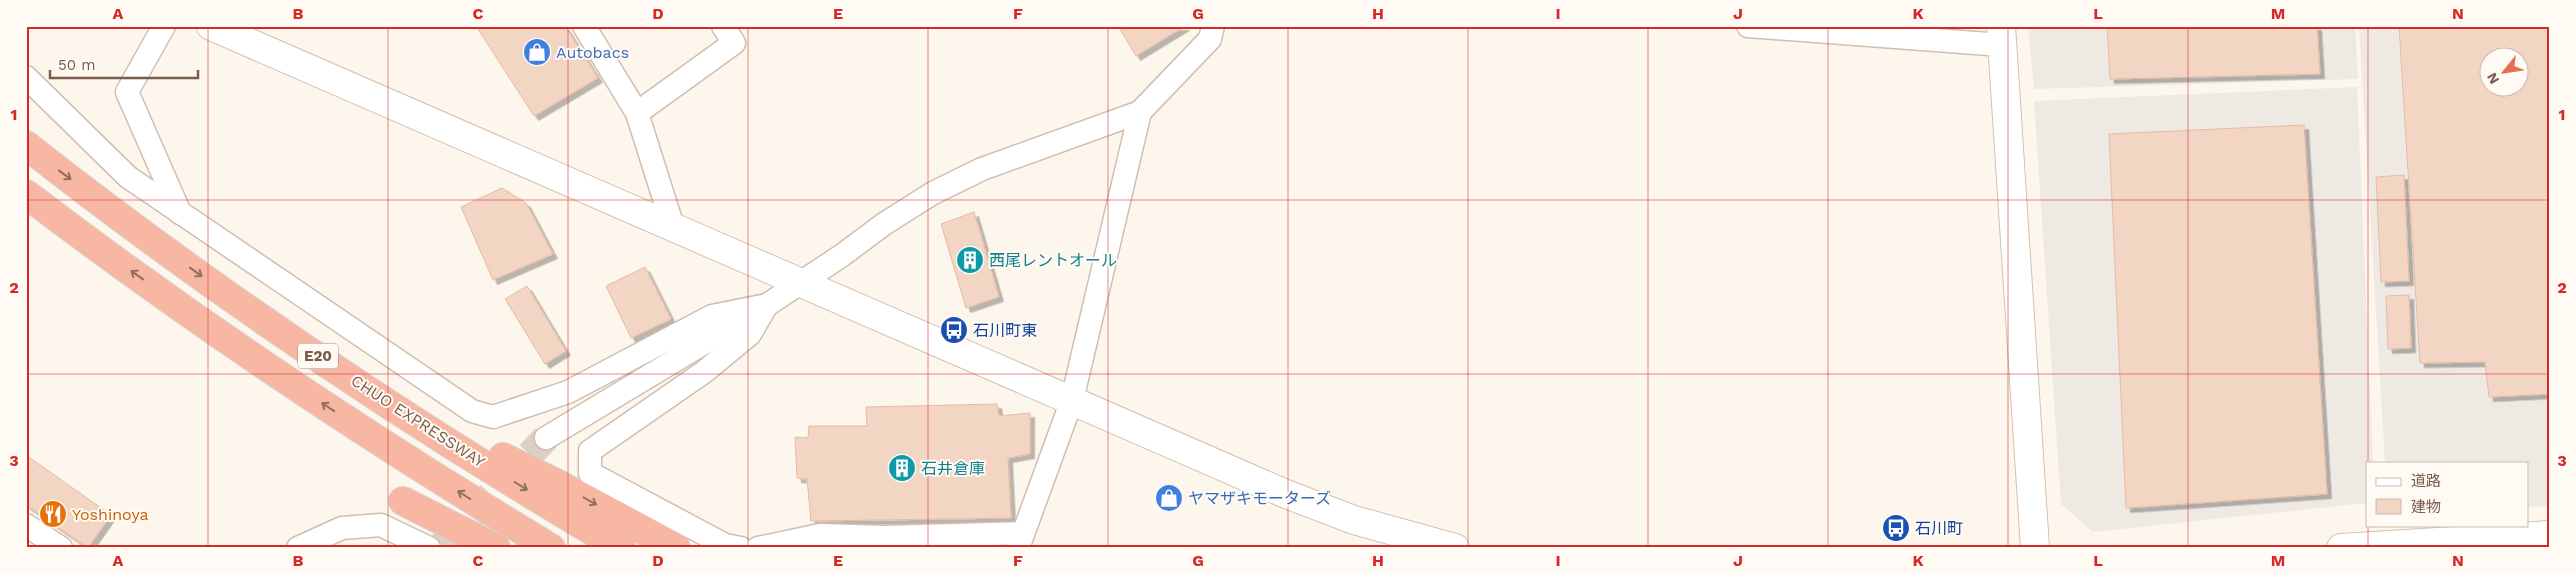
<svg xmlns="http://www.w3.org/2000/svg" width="2576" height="574" font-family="'Work Sans','Noto Sans JP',sans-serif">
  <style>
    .industrial { fill: #efe9e4; fill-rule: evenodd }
    .building { fill: #f3d5c3; stroke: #e6bba3; fill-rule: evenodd; filter: url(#shadow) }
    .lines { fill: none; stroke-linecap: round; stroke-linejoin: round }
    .secondary-tunnel { stroke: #dcd0c4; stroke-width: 28; stroke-dasharray: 28 14; stroke-linecap: butt }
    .street-casing { stroke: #d1beb0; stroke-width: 25 }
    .secondary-casing { stroke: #d6c0b0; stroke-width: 30 }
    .highway-casing { stroke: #dad1cd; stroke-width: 30 }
    .street { stroke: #fff; stroke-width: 22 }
    .secondary { stroke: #fff; stroke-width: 28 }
    .highway { stroke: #f7b7a3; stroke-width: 28 }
    .oneway { stroke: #936e5e }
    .grid { fill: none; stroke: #d62828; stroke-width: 1; stroke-opacity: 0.55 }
    .labels { text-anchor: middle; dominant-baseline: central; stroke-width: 4; stroke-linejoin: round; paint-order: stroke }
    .shield { fill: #fffaf3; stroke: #a28b7f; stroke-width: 1 }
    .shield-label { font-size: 15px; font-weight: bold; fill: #7a5c4d }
    .shop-label { font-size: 16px; fill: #366cbe; stroke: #fffaf3; text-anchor: start }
    .culture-label { font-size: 16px; fill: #0d838f; stroke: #fffaf3; text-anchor: start }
    .transit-label { font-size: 16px; fill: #164399; stroke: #fffaf3; text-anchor: start }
    .street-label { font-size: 16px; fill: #7a5c4d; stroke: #fffaf3 }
    .food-label { font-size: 16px; fill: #c56008; stroke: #fffaf3; text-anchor: start }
    .neatline { fill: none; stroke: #d62828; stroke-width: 2 }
    .grid-label { font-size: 16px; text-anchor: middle; font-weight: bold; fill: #d62828 }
  </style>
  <defs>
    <filter id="shadow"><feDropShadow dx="4.5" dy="4.5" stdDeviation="0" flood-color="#0004"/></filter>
  </defs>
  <rect width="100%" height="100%" fill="#fdf6ec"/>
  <g class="industrial">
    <path d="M 2028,26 L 2355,26 L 2358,79 L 2034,89 Z"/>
    <path d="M 2359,26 L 2550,26 L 2550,506 L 2527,507 L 2527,463 L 2385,463 ZM 2488,58 L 2518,58 L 2518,88 L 2488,88 Z"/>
    <path d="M 2357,87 L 2373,463 L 2367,463 L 2367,503 L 2093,532 L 2061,504 L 2034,101 Z"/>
  </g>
  <g class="building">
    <path d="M 476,26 L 565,26 L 598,78 L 534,116 Z"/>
    <path d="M 1118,26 L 1185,26 L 1136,56 Z"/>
    <path d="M 2107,26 L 2317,26 L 2320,74 L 2110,79 Z"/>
    <path d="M 2399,26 L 2550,26 L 2550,394 L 2489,397 L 2485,362 L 2420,363 ZM 2488,58 L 2518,58 L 2518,88 L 2488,88 Z"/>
    <path d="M 2304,125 L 2327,494 L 2126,508 L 2109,134 Z"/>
    <path d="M 2404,175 L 2409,281 L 2381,282 L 2376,177 Z"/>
    <path d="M 502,188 L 526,203 L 553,254 L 493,280 L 461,207 Z"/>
    <path d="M 974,212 L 999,297 L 966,308 L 941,224 Z"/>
    <path d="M 645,267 L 671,319 L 631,338 L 606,286 Z"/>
    <path d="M 527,286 L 566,351 L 545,364 L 505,299 Z"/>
    <path d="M 2409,295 L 2411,348 L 2388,349 L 2386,296 Z"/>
    <path d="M 997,404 L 999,416 L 1030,413 L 1030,454 L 1008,458 L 1011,518 L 811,521 L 807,479 L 797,478 L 795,437 L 808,438 L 809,426 L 867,426 L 866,407 Z"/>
    <path d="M 26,455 L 111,515 L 88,548 L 26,505 Z"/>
  </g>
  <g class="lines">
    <path class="secondary-tunnel" d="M 442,545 L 546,438"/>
    <g class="street-casing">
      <g id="street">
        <path d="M 164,26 L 127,92 L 180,213"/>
        <path d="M 584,26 L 637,113 L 673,227"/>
        <path d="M 1748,26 L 2002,45"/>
        <path d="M 26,77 L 128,177 L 472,411 L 493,417 L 568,392 L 712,316 L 767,305"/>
        <path d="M 637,113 L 734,43 L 723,26"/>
        <path d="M 546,438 L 767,305 L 841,256 L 884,224 L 933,193 L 982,169 L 1140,112 L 1210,39 L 1213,26"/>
        <path d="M 26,525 L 61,548"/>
        <path d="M 298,548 L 342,528 L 381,525 L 429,548"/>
        <path d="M 741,548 L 725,545 L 590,473 L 590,451 L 704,372 L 750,334 L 765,308"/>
        <path d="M 758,548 L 820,535 L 884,537 L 1023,533"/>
        <path d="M 1018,548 L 1072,400 L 1140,112"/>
      </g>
    </g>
    <g class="secondary-casing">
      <g id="secondary">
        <path d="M 211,26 L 1286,494 L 1354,520 L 1455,548"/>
        <path d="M 2001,26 L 2035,548"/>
        <path d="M 2341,548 L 2550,535"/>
      </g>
    </g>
    <g class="highway-casing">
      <g id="highway">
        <path d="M 26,145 C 214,293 415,427 621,548"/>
        <path d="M 26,194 C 194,322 370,439 551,548"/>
        <path d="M 503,457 L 558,484 L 676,548"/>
        <path d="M 403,501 L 496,548"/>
      </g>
    </g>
    <use href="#street" class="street"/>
    <use href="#secondary" class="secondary"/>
    <use href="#highway" class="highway"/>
  </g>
  <defs><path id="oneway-shaft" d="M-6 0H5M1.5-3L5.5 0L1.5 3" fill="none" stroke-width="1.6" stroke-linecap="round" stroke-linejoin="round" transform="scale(1.25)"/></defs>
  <g class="oneway">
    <use href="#oneway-shaft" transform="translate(65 175) rotate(36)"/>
    <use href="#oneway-shaft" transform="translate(196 272) rotate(36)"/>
    <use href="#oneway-shaft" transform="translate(137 275) rotate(-144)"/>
    <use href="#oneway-shaft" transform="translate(328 407) rotate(-146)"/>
    <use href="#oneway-shaft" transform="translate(521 486) rotate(32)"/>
    <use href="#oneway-shaft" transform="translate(464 495) rotate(-148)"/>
    <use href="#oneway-shaft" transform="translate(590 501) rotate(29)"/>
  </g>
  <path class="grid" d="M 208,26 L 208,548M 388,26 L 388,548M 568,26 L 568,548M 748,26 L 748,548M 928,26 L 928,548M 1108,26 L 1108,548M 1288,26 L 1288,548M 1468,26 L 1468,548M 1648,26 L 1648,548M 1828,26 L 1828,548M 2008,26 L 2008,548M 2188,26 L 2188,548M 2368,26 L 2368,463M 26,200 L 2550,200M 26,374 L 2550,374M 2368,525 L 2368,548"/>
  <defs>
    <g id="shop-disc" transform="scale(1.4375)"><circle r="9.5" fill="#3f7fe0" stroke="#fffaf3"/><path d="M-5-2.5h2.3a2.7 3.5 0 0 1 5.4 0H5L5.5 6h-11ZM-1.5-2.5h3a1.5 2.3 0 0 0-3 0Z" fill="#fff"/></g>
    <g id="building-disc" transform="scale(1.4375)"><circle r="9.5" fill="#0f9aa8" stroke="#fffaf3"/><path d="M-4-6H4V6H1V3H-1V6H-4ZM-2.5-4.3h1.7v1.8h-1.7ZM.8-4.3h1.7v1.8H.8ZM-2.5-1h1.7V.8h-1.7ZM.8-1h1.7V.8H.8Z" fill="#fff"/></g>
    <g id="bus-disc" transform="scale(1.4375)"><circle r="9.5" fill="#1a4fb4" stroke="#fffaf3"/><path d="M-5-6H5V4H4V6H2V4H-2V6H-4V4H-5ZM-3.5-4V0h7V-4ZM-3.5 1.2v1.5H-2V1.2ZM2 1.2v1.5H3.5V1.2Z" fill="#fff"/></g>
    <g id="restaurant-disc" transform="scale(1.4375)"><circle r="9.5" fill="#e8710a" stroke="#fffaf3"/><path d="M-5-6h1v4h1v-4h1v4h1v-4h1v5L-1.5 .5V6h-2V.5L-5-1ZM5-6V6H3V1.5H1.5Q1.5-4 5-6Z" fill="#fff"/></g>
  </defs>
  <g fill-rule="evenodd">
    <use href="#shop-disc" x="537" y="52"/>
    <use href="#building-disc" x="970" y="260"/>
    <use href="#bus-disc" x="954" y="330"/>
    <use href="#building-disc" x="902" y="468"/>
    <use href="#shop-disc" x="1169" y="498"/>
    <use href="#restaurant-disc" x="53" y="514"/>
    <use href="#bus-disc" x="1896" y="528"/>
  </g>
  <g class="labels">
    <rect class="shield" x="298" y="343.5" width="40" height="25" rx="4"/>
    <g class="shield-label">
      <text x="318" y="356">E20</text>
    </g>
    <g class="shop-label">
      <text x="556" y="52">Autobacs</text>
      <text x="1188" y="498">ヤマザキモーターズ</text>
    </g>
    <g class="culture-label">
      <text x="989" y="260">西尾レントオール</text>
      <text x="921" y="468">石井倉庫</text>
    </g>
    <g class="transit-label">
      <text x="973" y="330">石川町東</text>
      <text x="1915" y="528">石川町</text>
    </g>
    <g class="street-label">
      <text transform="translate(418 421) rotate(33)">CHUO EXPRESSWAY</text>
    </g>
    <g class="food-label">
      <text x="72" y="514">Yoshinoya</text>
    </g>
  </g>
  <rect width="2576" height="574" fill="none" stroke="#fffaf3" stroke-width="55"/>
  <rect x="2366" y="462" width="162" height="65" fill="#fffaf3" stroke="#cabbb1"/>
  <rect x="2376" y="478" width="25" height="8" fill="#ffffff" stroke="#cabbb1"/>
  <text x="2411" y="486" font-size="15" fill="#7a5c4d">道路</text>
  <rect x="2376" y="499" width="25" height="15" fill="#f3d5c3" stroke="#cabbb1"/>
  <text x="2411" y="512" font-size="15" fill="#7a5c4d">建物</text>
  <g transform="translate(2504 72) rotate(240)"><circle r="24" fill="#fffaf3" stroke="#cabbb1"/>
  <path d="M0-4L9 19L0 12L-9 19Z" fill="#e76f51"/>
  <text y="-8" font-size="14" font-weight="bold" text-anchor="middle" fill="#7a5c4d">N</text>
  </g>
  <path d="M50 70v8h148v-8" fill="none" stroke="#7a5c4d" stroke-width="2.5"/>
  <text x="58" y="70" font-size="15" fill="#7a5c4d" stroke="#fffaf3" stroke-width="4" paint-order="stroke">50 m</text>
  <rect x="28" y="28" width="2520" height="518" class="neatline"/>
  <g class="grid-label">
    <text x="118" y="19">A</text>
    <text x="298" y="19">B</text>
    <text x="478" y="19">C</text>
    <text x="658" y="19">D</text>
    <text x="838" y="19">E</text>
    <text x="1018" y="19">F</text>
    <text x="1198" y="19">G</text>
    <text x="1378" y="19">H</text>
    <text x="1558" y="19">I</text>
    <text x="1738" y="19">J</text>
    <text x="1918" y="19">K</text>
    <text x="2098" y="19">L</text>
    <text x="2278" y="19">M</text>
    <text x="2458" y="19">N</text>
    <text x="14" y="120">1</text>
    <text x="2562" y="120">1</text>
    <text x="14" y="293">2</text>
    <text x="2562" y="293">2</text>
    <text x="14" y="466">3</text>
    <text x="2562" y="466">3</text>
    <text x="118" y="566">A</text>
    <text x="298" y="566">B</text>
    <text x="478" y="566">C</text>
    <text x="658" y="566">D</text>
    <text x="838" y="566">E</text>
    <text x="1018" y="566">F</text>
    <text x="1198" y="566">G</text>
    <text x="1378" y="566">H</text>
    <text x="1558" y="566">I</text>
    <text x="1738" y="566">J</text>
    <text x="1918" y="566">K</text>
    <text x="2098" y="566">L</text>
    <text x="2278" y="566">M</text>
    <text x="2458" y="566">N</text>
  </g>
</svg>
